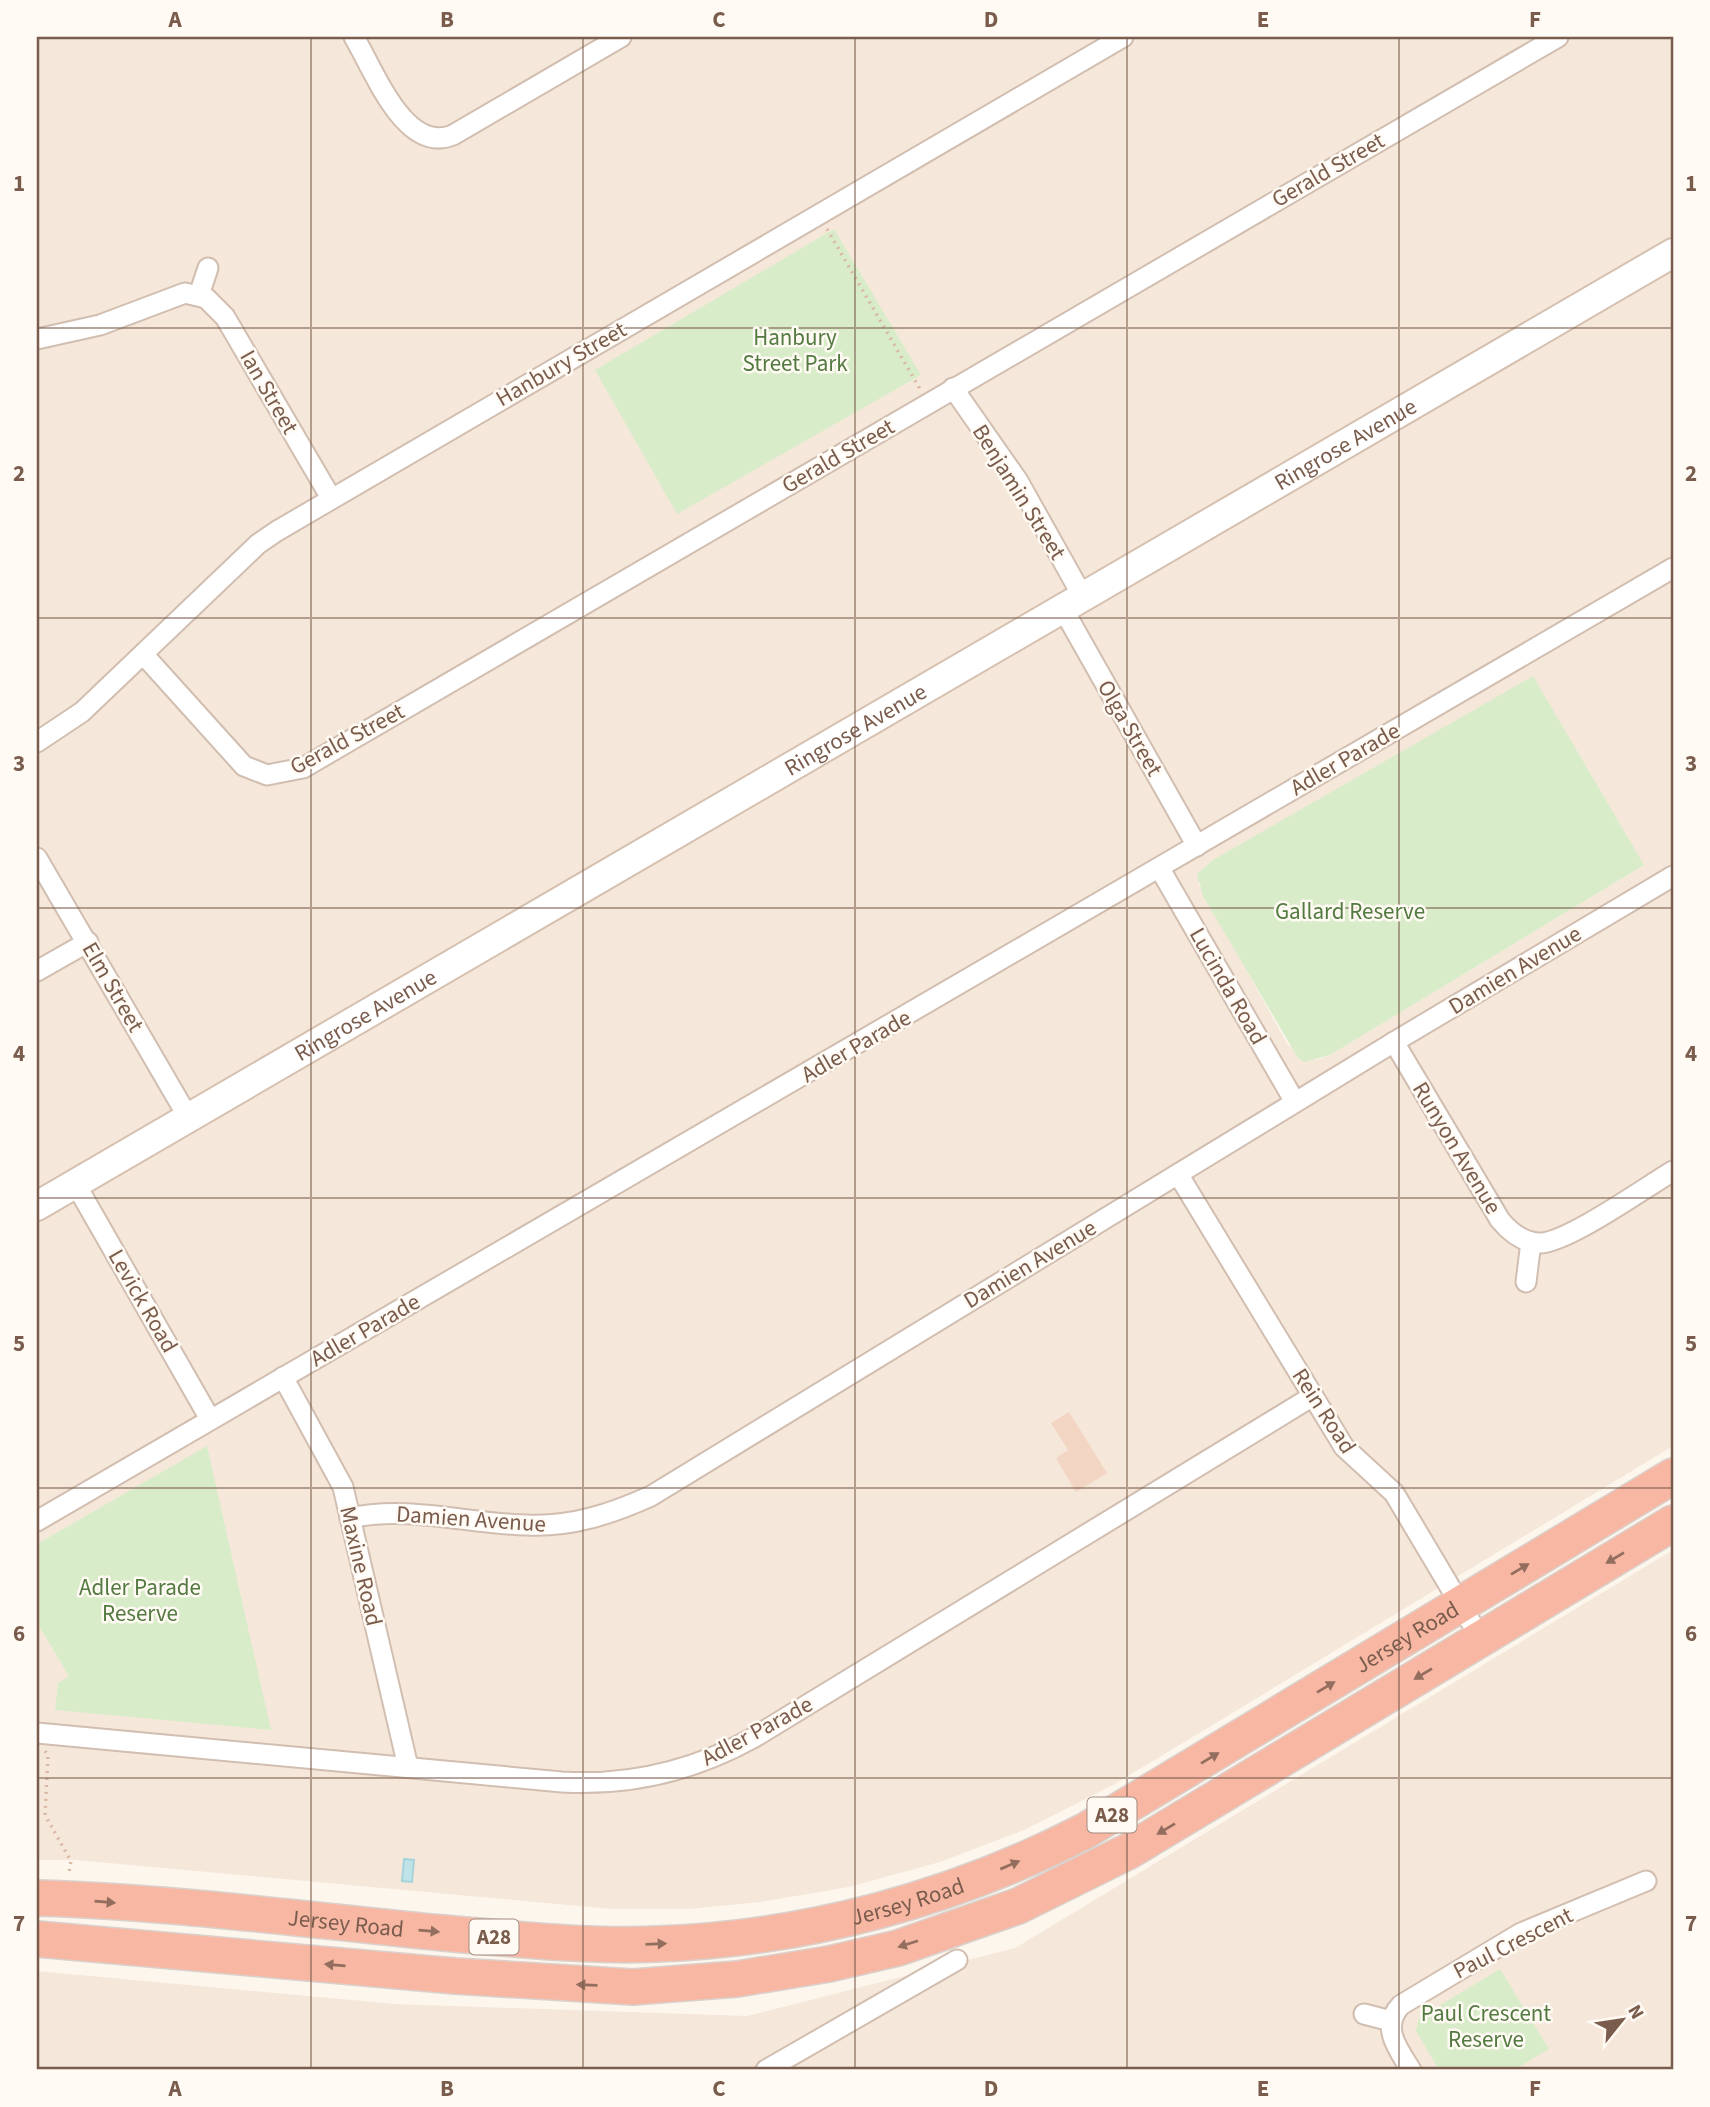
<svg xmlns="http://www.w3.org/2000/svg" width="1710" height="2107" font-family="'Source Sans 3',sans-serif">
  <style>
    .residential { fill: #f5e8da; fill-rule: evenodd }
    .green { fill: #d8ecc9 }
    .water { fill: #bfe3e8; stroke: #a5d3da; stroke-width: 2 }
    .building { fill: #f3d5c3 }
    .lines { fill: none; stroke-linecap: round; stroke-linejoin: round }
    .street-casing { stroke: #d1beb0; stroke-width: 23 }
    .secondary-casing { stroke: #d6c0b0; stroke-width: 32 }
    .highway-casing { stroke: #dad1cd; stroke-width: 38 }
    .path { stroke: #d9b8a5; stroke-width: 3.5; stroke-dasharray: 2 5; stroke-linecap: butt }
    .street { stroke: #fff; stroke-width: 19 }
    .secondary { stroke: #fff; stroke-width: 28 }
    .highway { stroke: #f7b7a3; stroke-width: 35 }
    .oneway { fill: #936e5e }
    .grid { fill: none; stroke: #7a5c4d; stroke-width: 2; stroke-opacity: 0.55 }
    .labels { text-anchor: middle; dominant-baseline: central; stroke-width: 5; stroke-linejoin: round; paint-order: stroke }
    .shield { fill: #fffaf3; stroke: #a28b7f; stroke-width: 2 }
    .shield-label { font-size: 21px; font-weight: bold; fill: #7a5c4d }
    .street-label { font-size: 23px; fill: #7a5c4d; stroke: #fffaf3 }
    .park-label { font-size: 23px; fill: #537a41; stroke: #fffaf3 }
    .neatline { fill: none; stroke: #7a5c4d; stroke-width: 2.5 }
    .grid-label { font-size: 23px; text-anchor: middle; font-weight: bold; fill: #7a5c4d }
  </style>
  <rect width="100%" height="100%" fill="#fdf6ec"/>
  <g class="residential">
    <path d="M 37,37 L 1673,37 L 1673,1446 L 1115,1784 L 1024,1830 L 940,1862 L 849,1887 L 761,1902 L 688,1909 L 611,1909 L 75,1860 L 37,1860 L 37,1623 L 69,1676 L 55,1709 L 207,1447 L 37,1544 ZM 1644,865 L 1330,1055 L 1316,1060 L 1288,1045 L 1198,883 Z"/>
    <path d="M 1673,1550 L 1673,2070 L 37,2070 L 37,1971 L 395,2004 L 747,2016 L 1015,1948 Z"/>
  </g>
  <g class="green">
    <path d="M 834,229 L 921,375 L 677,514 L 595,370 Z"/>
    <path d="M 1533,676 L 1644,865 L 1330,1055 L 1305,1062 L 1298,1058 L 1203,896 L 1197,874 L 1213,860 Z"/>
    <path d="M 207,1446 L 271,1730 L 55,1710 L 58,1683 L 69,1676 L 37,1623 L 37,1544 Z"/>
    <path d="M 1500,1969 L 1549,2049 L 1514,2070 L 1439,2070 L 1416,2031 L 1419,2018 Z"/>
  </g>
  <path class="water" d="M 404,1859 L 414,1860 L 412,1882 L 402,1881 Z"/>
  <path class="building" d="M 1069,1412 L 1107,1473 L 1076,1492 L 1056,1458 L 1068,1450 L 1051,1423 Z"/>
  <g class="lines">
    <g class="street-casing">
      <g id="street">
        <path d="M 354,37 C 374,70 405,155 453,135 L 621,37"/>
        <path d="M 199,295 L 208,268"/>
        <path d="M 37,339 L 100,325 L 185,293 L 206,298 L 225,317 L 331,498"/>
        <path d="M 953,388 L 1018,481 L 1083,597"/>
        <path d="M 1063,609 L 1197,846"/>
        <path d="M 143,654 L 244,766 L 267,775 L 303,768 L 1558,37"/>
        <path d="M 37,742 L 82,712 L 258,544 L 277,531 L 1123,37"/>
        <path d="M 37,858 L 188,1117"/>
        <path d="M 1160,869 L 1295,1102"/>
        <path d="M 37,971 L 88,942"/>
        <path d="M 1394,1042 L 1500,1220 C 1510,1232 1523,1243 1540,1243 C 1567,1243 1646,1187 1673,1171"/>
        <path d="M 1178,1174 L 1344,1447 L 1394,1493 L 1481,1639"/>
        <path d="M 75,1183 L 210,1419"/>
        <path d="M 1526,1282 L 1531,1242"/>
        <path d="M 283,1377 L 343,1487 L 408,1767"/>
        <path d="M 350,1518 C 408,1505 469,1524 527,1525 C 572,1527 611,1514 651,1496 L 1394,1042 L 1673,876"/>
        <path d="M 37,1521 L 1673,568"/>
        <path d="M 37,1733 L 562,1782 C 630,1786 693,1771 753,1738 L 1313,1396"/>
        <path d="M 1364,2014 L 1391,2021"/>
        <path d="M 766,2070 L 957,1960"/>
        <path d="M 1411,2070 C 1398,2049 1380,2027 1401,2005 L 1521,1933 L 1646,1881"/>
      </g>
    </g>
    <g class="secondary-casing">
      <g id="secondary">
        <path id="s1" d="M 37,1206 L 1673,253"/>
      </g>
    </g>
    <g class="highway-casing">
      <g id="highway">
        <path id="s2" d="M 37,1898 C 172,1902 308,1920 443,1933 C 514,1939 586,1947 657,1944 C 805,1939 953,1899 1085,1831 L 1673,1476"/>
        <path d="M 37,1939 L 455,1976 L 633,1987 L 737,1979 L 829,1964 L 898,1948 L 1018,1906 L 1129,1851 L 1673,1523"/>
      </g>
    </g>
    <g class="path">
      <path d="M 827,229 L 920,389"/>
      <path d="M 45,1751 L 48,1755 L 45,1815 L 71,1861 L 69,1872"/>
    </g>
    <use href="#street" class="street"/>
    <use href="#secondary" class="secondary"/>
    <use href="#highway" class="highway"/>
  </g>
  <defs><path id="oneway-solid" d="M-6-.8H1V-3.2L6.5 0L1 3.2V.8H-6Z" transform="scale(1.75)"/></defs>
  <g class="oneway">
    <use href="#oneway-solid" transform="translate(1615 1558) rotate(149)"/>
    <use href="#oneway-solid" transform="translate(1520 1569) rotate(-31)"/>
    <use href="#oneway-solid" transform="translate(1423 1674) rotate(149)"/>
    <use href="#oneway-solid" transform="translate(1326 1687) rotate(-31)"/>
    <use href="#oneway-solid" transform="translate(1210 1758) rotate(-31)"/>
    <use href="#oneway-solid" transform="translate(1166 1829) rotate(149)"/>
    <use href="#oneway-solid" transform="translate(1010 1865) rotate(-23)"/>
    <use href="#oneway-solid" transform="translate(105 1902) rotate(5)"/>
    <use href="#oneway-solid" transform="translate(429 1931) rotate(5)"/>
    <use href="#oneway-solid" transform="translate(656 1944) rotate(-2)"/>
    <use href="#oneway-solid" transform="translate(908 1944) rotate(162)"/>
    <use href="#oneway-solid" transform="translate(335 1965) rotate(-175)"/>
    <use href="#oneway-solid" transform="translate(587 1985) rotate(-178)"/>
  </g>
  <path class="grid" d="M 311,37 L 311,2070M 583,37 L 583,2070M 855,37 L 855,2070M 1127,37 L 1127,2070M 1399,37 L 1399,2070M 37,328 L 1673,328M 37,618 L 1673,618M 37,908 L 1673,908M 37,1198 L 1673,1198M 37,1488 L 1673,1488M 37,1778 L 1673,1778"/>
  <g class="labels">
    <g class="shield">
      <rect x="1087.5" y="1797.5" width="49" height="35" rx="5"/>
      <rect x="469.5" y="1919.5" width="49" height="35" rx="5"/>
    </g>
    <g class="shield-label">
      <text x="1112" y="1815">A28</text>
      <text x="494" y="1937">A28</text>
    </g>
    <g class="street-label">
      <text transform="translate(1328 170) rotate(-30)">Gerald Street</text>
      <text transform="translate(561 364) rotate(-30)">Hanbury Street</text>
      <text transform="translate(269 392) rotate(60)">Ian Street</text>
      <text stroke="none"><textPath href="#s1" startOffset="1514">Ringrose Avenue</textPath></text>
      <text transform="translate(838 456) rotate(-30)">Gerald Street</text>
      <text transform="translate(1019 492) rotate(58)">Benjamin Street</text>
      <text transform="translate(1130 728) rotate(60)">Olga Street</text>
      <text stroke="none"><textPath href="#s1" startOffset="947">Ringrose Avenue</textPath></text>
      <text transform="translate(347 739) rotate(-28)">Gerald Street</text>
      <text transform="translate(1345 759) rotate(-30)">Adler Parade</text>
      <text transform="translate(1515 970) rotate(-31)">Damien Avenue</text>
      <text transform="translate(1228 986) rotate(60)">Lucinda Road</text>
      <text transform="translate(113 987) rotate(60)">Elm Street</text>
      <text stroke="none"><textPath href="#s1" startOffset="380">Ringrose Avenue</textPath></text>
      <text transform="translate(856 1046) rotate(-30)">Adler Parade</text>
      <text transform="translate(1457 1148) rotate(59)">Runyon Avenue</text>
      <text transform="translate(1030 1264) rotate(-31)">Damien Avenue</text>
      <text transform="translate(143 1301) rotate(60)">Levick Road</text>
      <text transform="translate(365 1330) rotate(-30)">Adler Parade</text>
      <text transform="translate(1324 1411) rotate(57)">Rein Road</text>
      <text transform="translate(471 1519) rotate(4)">Damien Avenue</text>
      <text transform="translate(361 1566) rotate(77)">Maxine Road</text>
      <text stroke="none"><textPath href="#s2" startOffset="1444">Jersey Road</textPath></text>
      <text transform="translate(757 1731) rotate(-28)">Adler Parade</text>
      <text stroke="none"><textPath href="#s2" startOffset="877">Jersey Road</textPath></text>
      <text stroke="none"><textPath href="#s2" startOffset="310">Jersey Road</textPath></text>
      <text transform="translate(1513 1943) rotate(-27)">Paul Crescent</text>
    </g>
    <g class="park-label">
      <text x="795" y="337">Hanbury<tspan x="795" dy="26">Street Park</tspan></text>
      <text x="1350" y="911">Gallard Reserve</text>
      <text x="140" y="1587">Adler Parade<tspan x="140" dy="26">Reserve</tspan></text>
      <text x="1486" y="2013">Paul Crescent<tspan x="1486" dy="26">Reserve</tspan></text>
    </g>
  </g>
  <rect width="1710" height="2107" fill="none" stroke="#fffaf3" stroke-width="77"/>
  <g transform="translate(1622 2020) rotate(60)" stroke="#fffaf3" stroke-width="5" paint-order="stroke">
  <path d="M0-5L12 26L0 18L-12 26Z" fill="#7a5c4d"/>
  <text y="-10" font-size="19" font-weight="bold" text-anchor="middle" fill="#7a5c4d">N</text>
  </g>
  <rect x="38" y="38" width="1634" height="2030" class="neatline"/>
  <g class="grid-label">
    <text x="175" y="27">A</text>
    <text x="447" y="27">B</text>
    <text x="719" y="27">C</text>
    <text x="991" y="27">D</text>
    <text x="1263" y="27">E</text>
    <text x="1535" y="27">F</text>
    <text x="19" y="191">1</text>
    <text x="1691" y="191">1</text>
    <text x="19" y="481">2</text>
    <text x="1691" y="481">2</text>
    <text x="19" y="771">3</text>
    <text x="1691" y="771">3</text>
    <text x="19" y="1061">4</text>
    <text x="1691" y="1061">4</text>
    <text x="19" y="1351">5</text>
    <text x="1691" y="1351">5</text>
    <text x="19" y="1641">6</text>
    <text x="1691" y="1641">6</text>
    <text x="19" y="1931">7</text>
    <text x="1691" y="1931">7</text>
    <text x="175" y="2096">A</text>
    <text x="447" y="2096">B</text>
    <text x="719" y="2096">C</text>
    <text x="991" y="2096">D</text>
    <text x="1263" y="2096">E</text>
    <text x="1535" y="2096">F</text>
  </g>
</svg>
